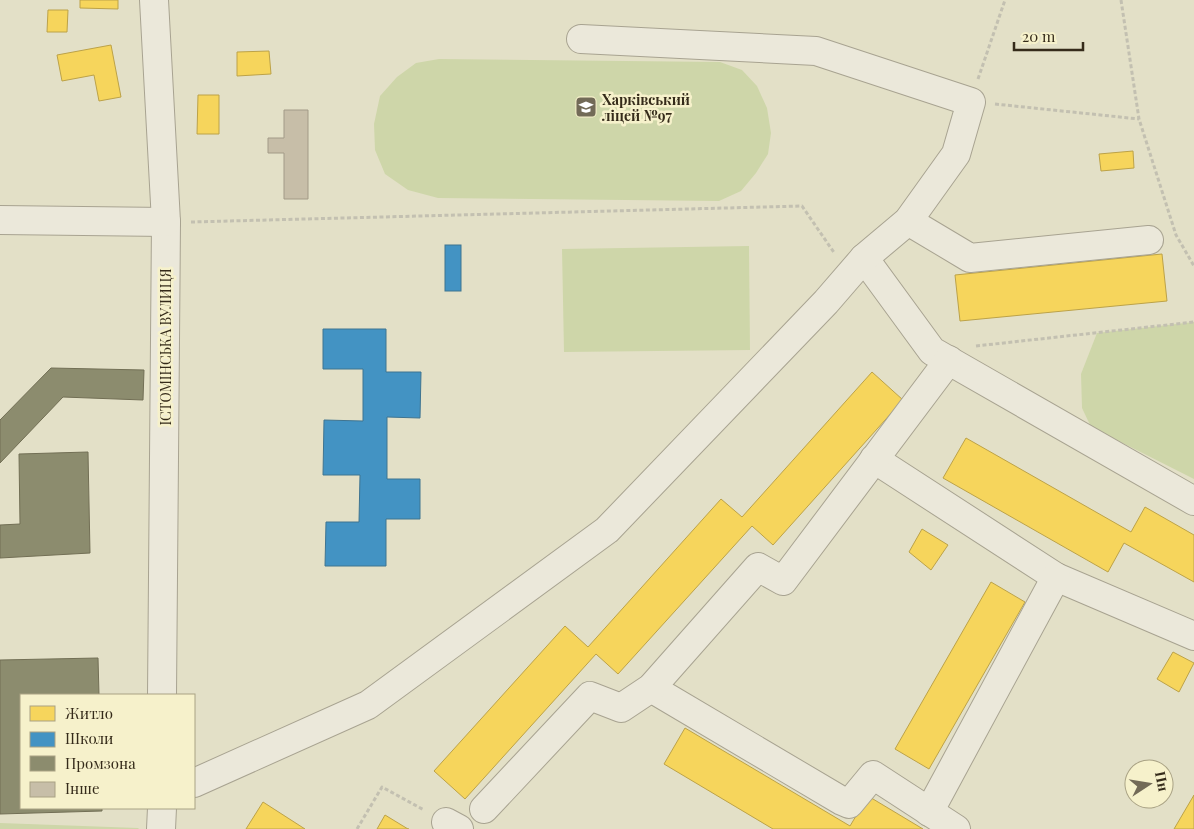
<svg xmlns="http://www.w3.org/2000/svg" width="1194" height="829" font-family="'Playfair Display',serif">
  <style>
    .green { fill: #ced6a9 }
    .homes { fill: #f6d55c; stroke: #bca248 }
    .schools { fill: #4393c3; stroke: #3f7490 }
    .industry { fill: #8c8c6e; stroke: #726f55 }
    .building { fill: #c7bea8; stroke: #a29a87 }
    .lines { fill: none; stroke-linecap: round; stroke-linejoin: round }
    .minor-casing { stroke: #a8a391; stroke-width: 30 }
    .path { stroke: #c3c0b1; stroke-width: 3; stroke-dasharray: 4 2.5; stroke-linecap: butt }
    .minor { stroke: #ebe8da; stroke-width: 28 }
    .labels { text-anchor: middle; dominant-baseline: central; stroke-width: 5; stroke-linejoin: round; paint-order: stroke }
    .poi-label { font-size: 14px; font-weight: bold; fill: #352b1a; stroke: #f6f1cb; text-anchor: start }
    .street-label { font-size: 14px; fill: #352b1a; stroke: #f6f1cb }
  </style>
  <rect width="100%" height="100%" fill="#e3e0c7"/>
  <g class="green">
    <path d="M 439,59 L 720,62 L 742,70 L 757,86 L 767,108 L 771,133 L 768,154 L 756,173 L 741,191 L 719,201 L 438,198 L 408,190 L 385,174 L 375,150 L 374,124 L 380,96 L 397,77 L 416,63 Z"/>
    <path d="M 749,246 L 750,350 L 564,352 L 562,249 Z"/>
    <path d="M 1194,322 L 1194,479 L 1091,427 L 1082,408 L 1081,374 L 1097,333 Z"/>
    <path d="M 0,823 L 138,828 L 139,829 L 0,829 Z"/>
  </g>
  <g class="homes">
    <path d="M 80,0 L 118,0 L 118,9 L 80,8 Z"/>
    <path d="M 48,10 L 68,10 L 67,32 L 47,32 Z"/>
    <path d="M 111,45 L 121,97 L 99,101 L 94,75 L 62,81 L 57,55 Z"/>
    <path d="M 269,51 L 271,74 L 237,76 L 237,52 Z"/>
    <path d="M 198,95 L 219,95 L 219,134 L 197,134 Z"/>
    <path d="M 1133,151 L 1134,168 L 1101,171 L 1099,154 Z"/>
    <path d="M 1162,254 L 1167,301 L 960,321 L 955,275 Z"/>
    <path d="M 872,372 L 903,400 L 773,545 L 752,526 L 618,674 L 596,654 L 465,799 L 434,771 L 565,626 L 588,647 L 721,499 L 742,517 Z"/>
    <path d="M 966,438 L 1131,532 L 1145,507 L 1194,535 L 1194,582 L 1124,543 L 1108,572 L 943,478 Z"/>
    <path d="M 922,529 L 948,545 L 931,570 L 909,552 Z"/>
    <path d="M 991,582 L 1025,602 L 929,769 L 895,749 Z"/>
    <path d="M 1173,652 L 1194,663 L 1179,692 L 1157,679 Z"/>
    <path d="M 685,728 L 850,826 L 868,796 L 923,829 L 773,829 L 664,764 Z"/>
    <path d="M 1194,795 L 1194,829 L 1174,829 Z"/>
    <path d="M 263,802 L 305,829 L 246,829 Z"/>
    <path d="M 385,815 L 408,829 L 409,829 L 377,829 Z"/>
  </g>
  <g class="schools">
    <rect x="445" y="245" width="16" height="46"/>
    <path d="M 323,329 L 386,329 L 386,372 L 421,372 L 420,418 L 387,417 L 387,479 L 420,479 L 420,519 L 386,519 L 386,566 L 325,566 L 326,522 L 359,522 L 360,475 L 323,475 L 324,420 L 363,421 L 363,369 L 323,369 Z"/>
  </g>
  <g class="industry">
    <path d="M 51,368 L 144,370 L 143,400 L 63,397 L 0,463 L 0,420 Z"/>
    <path d="M 88,452 L 90,553 L 0,558 L 0,525 L 20,524 L 19,454 Z"/>
    <path d="M 98,658 L 99,695 L 21,695 L 21,808 L 102,808 L 102,811 L 0,814 L 0,660 Z"/>
  </g>
  <path class="building" d="M 284,110 L 308,110 L 308,199 L 284,199 L 284,153 L 268,153 L 268,138 L 284,138 Z"/>
  <g class="lines">
    <g class="minor-casing">
      <g id="minor">
        <path d="M 154,0 L 166,222 L 162,695"/>
        <path d="M 0,220 L 166,222"/>
        <path d="M 908,221 L 970,258 L 1149,240"/>
        <path d="M 864,258 L 932,351 L 1194,501"/>
        <path d="M 874,459 L 1056,577 L 1194,636"/>
        <path d="M 651,688 L 842,801 L 849,804 L 873,775 L 956,829"/>
        <path d="M 194,783 L 368,705 L 607,530 L 826,302 L 864,258 L 908,221 L 956,154 L 971,102 L 816,51 L 581,39"/>
        <path d="M 484,809 L 590,696 L 621,708 L 651,688 L 758,567 L 783,581 L 949,360"/>
        <path d="M 929,812 L 1056,577"/>
        <path d="M 446,822 L 459,829"/>
        <path d="M 161,829 L 162,808"/>
      </g>
    </g>
    <g class="path">
      <path d="M 1121,0 L 1139,119 L 1176,235 L 1194,266"/>
      <path d="M 978,79 L 1005,0"/>
      <path d="M 995,104 L 1139,119"/>
      <path d="M 191,222 L 802,206 L 835,254"/>
      <path d="M 976,346 L 1194,322"/>
      <path d="M 357,829 L 382,787 L 424,810"/>
    </g>
    <use href="#minor" class="minor"/>
  </g>
  <defs>
    <g id="school-square" transform="scale(1.125)"><rect x="-9" y="-9" width="18" height="18" rx="4" fill="#726a57" stroke="#f6f1cb"/><path d="M0-5L7-2L0 1L-7-2ZM-4 1L0 2.5L4 1V4Q0 6-4 4Z" fill="#fff"/></g>
  </defs>
  <g fill-rule="evenodd">
    <use href="#school-square" x="586" y="107"/>
  </g>
  <g class="labels">
    <g class="poi-label">
      <text x="602" y="99">Харківський<tspan x="602" dy="16">ліцей №97</tspan></text>
    </g>
    <g class="street-label">
      <text transform="translate(165 347) rotate(-90)">ІСТОМІНСЬКА ВУЛИЦЯ</text>
    </g>
  </g>
  <rect x="20" y="694" width="175" height="115" fill="#f6f1cb" stroke="#a9a284"/>
  <rect x="30" y="706" width="25" height="15" fill="#f6d55c" stroke="#a9a284"/>
  <text x="65" y="719" font-size="15" fill="#352b1a">Житло</text>
  <rect x="30" y="732" width="25" height="15" fill="#4393c3" stroke="#a9a284"/>
  <text x="65" y="744" font-size="15" fill="#352b1a">Школи</text>
  <rect x="30" y="756" width="25" height="15" fill="#8c8c6e" stroke="#a9a284"/>
  <text x="65" y="769" font-size="15" fill="#352b1a">Промзона</text>
  <rect x="30" y="782" width="25" height="15" fill="#c7bea8" stroke="#a9a284"/>
  <text x="65" y="794" font-size="15" fill="#352b1a">Інше</text>
  <g transform="translate(1149 784) rotate(78)"><circle r="24" fill="#f6f1cb" stroke="#a9a284"/>
  <path d="M0-4L9 19L0 12L-9 19Z" fill="#726a57"/>
  <text y="-8" font-size="14" font-weight="bold" text-anchor="middle" fill="#352b1a">Пн</text>
  </g>
  <path d="M1014 42v8h69v-8" fill="none" stroke="#352b1a" stroke-width="2.5"/>
  <text x="1022" y="42" font-size="15" fill="#352b1a" stroke="#f6f1cb" stroke-width="4" paint-order="stroke">20 m</text>
</svg>
